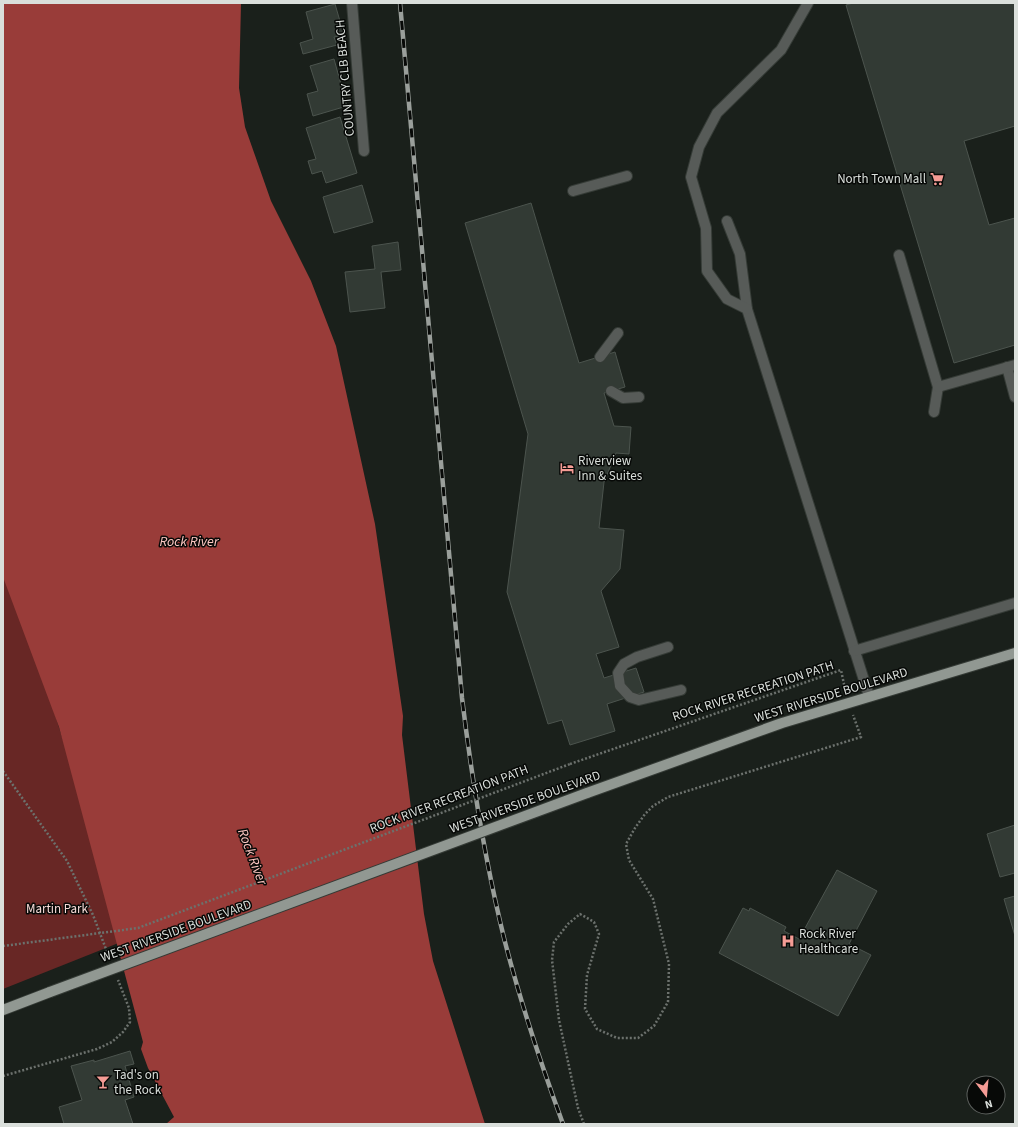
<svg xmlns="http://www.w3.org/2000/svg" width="1018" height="1127" font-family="'Source Sans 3',sans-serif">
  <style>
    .green { fill: #682725 }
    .water { fill: #993c39 }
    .building { fill: #323a34; stroke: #4c544e }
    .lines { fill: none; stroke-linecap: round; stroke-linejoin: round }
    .service-casing { stroke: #353b36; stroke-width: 12 }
    .minor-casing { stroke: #353b36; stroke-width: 12 }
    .primary-casing { stroke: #353b36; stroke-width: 12 }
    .path { stroke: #6c716d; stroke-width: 2.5; stroke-dasharray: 2 2; stroke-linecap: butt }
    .service { stroke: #575b58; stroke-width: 10 }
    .minor { stroke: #575b58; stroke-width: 10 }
    .primary { stroke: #919892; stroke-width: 10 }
    .rail-casing { stroke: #9a9f9b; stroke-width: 4.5 }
    .rail { stroke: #070907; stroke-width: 3; stroke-dasharray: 9; stroke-linecap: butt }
    .primary-bridge-casing { stroke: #353b36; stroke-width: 12; stroke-linecap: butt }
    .path-bridge { stroke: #6c716d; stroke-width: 2.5; stroke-dasharray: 2 2; stroke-linecap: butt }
    .primary-bridge { stroke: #919892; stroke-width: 10 }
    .labels { text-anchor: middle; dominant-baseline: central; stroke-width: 3; stroke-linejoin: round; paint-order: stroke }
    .street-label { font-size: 13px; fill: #dadfdb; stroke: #070907 }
    .poi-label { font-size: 13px; fill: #dadfdb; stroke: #070907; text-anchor: start }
    .park-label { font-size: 13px; fill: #f7dbd8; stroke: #070907 }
    .water-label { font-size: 14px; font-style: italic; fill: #fdc7c2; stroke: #070907 }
  </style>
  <rect width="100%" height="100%" fill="#1a201b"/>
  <path class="green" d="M 3,550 L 126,940 L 3,989 Z"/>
  <path class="water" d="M 3,3 L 241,3 L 239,88 L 245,127 L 271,201 L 311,281 L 336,346 L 375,524 L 403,716 L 402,735 L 424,914 L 433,961 L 485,1124 L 166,1124 L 174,1117 L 148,1068 L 141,1049 L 143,1042 L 59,727 L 3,577 Z"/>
  <g class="building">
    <path d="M 853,3 L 1015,3 L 1015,126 L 964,141 L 989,225 L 1015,218 L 1015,345 L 954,363 L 846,5 Z"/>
    <path d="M 335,4 L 344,35 L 334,37 L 337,45 L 303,54 L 300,43 L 313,39 L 306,12 Z"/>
    <path d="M 334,59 L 347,106 L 313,116 L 307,94 L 318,91 L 310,66 Z"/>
    <path d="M 340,117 L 357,173 L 326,183 L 322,171 L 312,174 L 308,161 L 316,159 L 306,128 Z"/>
    <path d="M 362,185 L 373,222 L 334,233 L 323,197 Z"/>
    <path d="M 531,203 L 579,363 L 615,352 L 625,387 L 604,393 L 614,426 L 631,427 L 629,454 L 616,453 L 604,482 L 599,528 L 624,530 L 620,569 L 601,591 L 619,647 L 596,654 L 604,678 L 636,668 L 644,692 L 607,704 L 615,731 L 570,745 L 562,720 L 548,724 L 507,592 L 528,434 L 465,223 Z"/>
    <path d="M 398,242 L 401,270 L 381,272 L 385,308 L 350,312 L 345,272 L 375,269 L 372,246 Z"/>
    <path d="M 1015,825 L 1015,873 L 1000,877 L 987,834 Z"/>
    <path d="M 837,870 L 877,891 L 849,944 L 871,955 L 838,1016 L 719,953 L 743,908 L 749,911 L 750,908 L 786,927 L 784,931 L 799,939 Z"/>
    <path d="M 1015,896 L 1015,936 L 1004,899 Z"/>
    <path d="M 130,1051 L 134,1064 L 125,1066 L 134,1097 L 125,1100 L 133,1124 L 64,1124 L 59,1107 L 82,1100 L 71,1066 L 94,1060 L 94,1062 Z"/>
  </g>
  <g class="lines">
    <g class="service-casing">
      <g id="service">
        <path d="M 573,191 L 627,176"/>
        <path d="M 727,221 L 740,254 L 747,309 L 869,696"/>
        <path d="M 899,255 L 938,387 L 934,412"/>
        <path d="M 747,309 L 727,299 L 707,271 L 706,228 L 691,177 L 699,147 L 717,113 L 781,50 L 808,3"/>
        <path d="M 600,357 L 618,333"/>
        <path d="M 1007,367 L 1015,397"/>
        <path d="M 938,387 L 1015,365"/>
        <path d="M 611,391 L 623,398 L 639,397"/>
        <path d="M 668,647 L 637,657 L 624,664 L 618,673 L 620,686 L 630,697 L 639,700 L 681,690"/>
        <path d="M 854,651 L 1015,603"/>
      </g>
    </g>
    <g class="minor-casing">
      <path id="minor" d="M 352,3 L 364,151"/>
    </g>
    <g class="primary-casing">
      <g id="primary">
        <path d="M 587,793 L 782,723 L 1015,653"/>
        <path d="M 3,1010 L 50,992"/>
      </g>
    </g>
    <g class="path">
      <path d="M 570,764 L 841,670 L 845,689"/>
      <path d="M 3,771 L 67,861 L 93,915 L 109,957"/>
      <path d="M 3,1076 L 97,1049 L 112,1042 L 123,1032 L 130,1022 L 129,1008 L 118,980"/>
      <path d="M 584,1124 L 578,1108 L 559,1020 L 552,960 L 554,942 L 568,924 L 580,914 L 594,922 L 599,934 L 587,975 L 585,1009 L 597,1029 L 617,1038 L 638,1038 L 654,1026 L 668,1002 L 669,964 L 653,899 L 629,860 L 626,844 L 635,828 L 645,814 L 653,806 L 668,797 L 861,737 L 853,715"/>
    </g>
    <use href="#service" class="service"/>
    <use href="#minor" class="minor"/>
    <use href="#primary" class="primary"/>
    <g class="rail-casing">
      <path id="rail" d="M 400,3 L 462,698 C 472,780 485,862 505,942 C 521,1004 541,1064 563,1124"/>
    </g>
    <use href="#rail" class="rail"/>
    <g class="primary-bridge-casing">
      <path id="primary-bridge" d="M 50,992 L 587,793"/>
    </g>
    <path class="path-bridge" d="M 3,946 L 138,928 L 570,764"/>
    <use href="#primary-bridge" class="primary-bridge"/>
  </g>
  <defs>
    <g id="supermarket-bare" transform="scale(1.08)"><path d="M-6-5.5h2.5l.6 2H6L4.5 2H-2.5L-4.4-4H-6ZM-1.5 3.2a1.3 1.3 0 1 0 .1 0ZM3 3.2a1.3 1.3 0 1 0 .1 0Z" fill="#f59c95" stroke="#070907" stroke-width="2.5" paint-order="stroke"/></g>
    <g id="hotel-bare" transform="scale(1.08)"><path d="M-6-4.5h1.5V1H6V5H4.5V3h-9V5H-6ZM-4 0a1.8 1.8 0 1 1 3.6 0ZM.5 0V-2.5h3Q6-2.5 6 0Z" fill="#f59c95" stroke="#070907" stroke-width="2.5" paint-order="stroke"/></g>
    <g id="hospital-bare" transform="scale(1.08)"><path d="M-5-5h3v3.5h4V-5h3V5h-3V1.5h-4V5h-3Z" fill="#f59c95" stroke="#070907" stroke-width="2.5" paint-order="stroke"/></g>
    <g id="bar-bare" transform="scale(1.08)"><path d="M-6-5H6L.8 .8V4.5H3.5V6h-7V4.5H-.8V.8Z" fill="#f59c95" stroke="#070907" stroke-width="2.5" paint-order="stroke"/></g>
  </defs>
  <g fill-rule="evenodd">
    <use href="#supermarket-bare" x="937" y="179"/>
    <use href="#hotel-bare" x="567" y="468"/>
    <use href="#hospital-bare" x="788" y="941"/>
    <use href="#bar-bare" x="103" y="1082"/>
  </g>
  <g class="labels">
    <g class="street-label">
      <text transform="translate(345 78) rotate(-95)">COUNTRY CLB BEACH</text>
      <text transform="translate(753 691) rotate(-18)">ROCK RIVER RECREATION PATH</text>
      <text transform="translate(831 695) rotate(-17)">WEST RIVERSIDE BOULEVARD</text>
      <text transform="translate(449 799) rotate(-21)">ROCK RIVER RECREATION PATH</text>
      <text transform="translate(525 802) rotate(-20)">WEST RIVERSIDE BOULEVARD</text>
      <text transform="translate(176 931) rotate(-20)">WEST RIVERSIDE BOULEVARD</text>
    </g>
    <g class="poi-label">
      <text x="926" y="179" text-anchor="end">North Town Mall</text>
      <text x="578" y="461">Riverview<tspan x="578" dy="15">Inn &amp; Suites</tspan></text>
      <text x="799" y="934">Rock River<tspan x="799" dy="15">Healthcare</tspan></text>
      <text x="114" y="1075">Tad's on<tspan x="114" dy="15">the Rock</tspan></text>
    </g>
    <g class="park-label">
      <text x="57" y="909">Martin Park</text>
    </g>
    <g class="water-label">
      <text x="189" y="542">Rock River</text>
      <text transform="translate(252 857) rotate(69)">Rock River</text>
    </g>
  </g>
  <rect width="1018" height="1127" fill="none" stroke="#dadfdb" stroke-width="8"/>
  <g transform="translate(986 1095) rotate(164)"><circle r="19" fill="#070907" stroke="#5b5f5c"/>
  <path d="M0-3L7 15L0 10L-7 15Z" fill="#f59c95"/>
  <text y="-6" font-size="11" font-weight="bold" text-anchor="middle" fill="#dadfdb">N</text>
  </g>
</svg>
